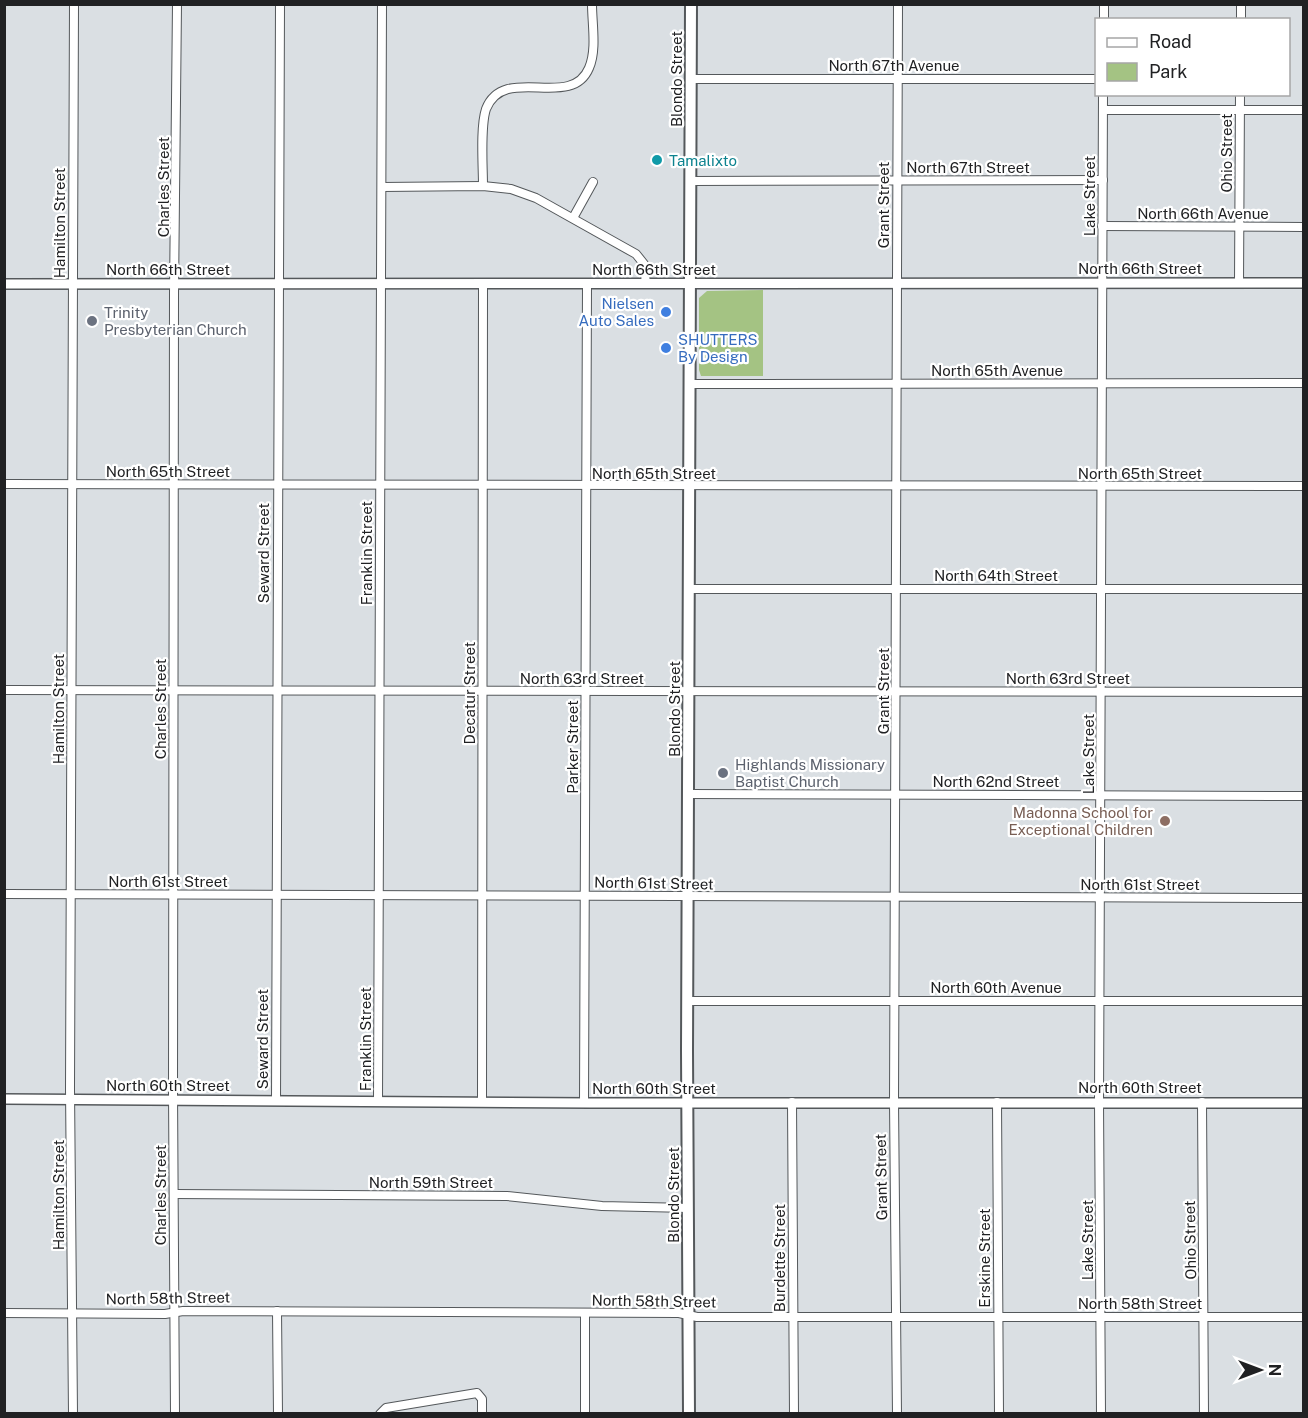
<svg xmlns="http://www.w3.org/2000/svg" width="1308" height="1418" font-family="'Public Sans',sans-serif">
  <style>
    .green { fill: #a4c383 }
    .lines { fill: none; stroke-linecap: round; stroke-linejoin: round }
    .minor-casing { stroke: #54585b; stroke-width: 10 }
    .tertiary-casing { stroke: #54585b; stroke-width: 12 }
    .secondary-casing { stroke: #54585b; stroke-width: 14 }
    .minor { stroke: #fff; stroke-width: 8 }
    .tertiary { stroke: #fff; stroke-width: 9 }
    .secondary { stroke: #fff; stroke-width: 10 }
    .culture-dot { fill: #0f9aa8; stroke: #fff; stroke-width: 2 }
    .shop-dot { fill: #3f7fe0; stroke: #fff; stroke-width: 2 }
    .worship-dot { fill: #6b7280; stroke: #fff; stroke-width: 2 }
    .education-dot { fill: #8d6e63; stroke: #fff; stroke-width: 2 }
    .labels { text-anchor: middle; dominant-baseline: central; stroke-width: 4.5; stroke-linejoin: round; paint-order: stroke }
    .street-label { font-size: 15px; fill: #202123; stroke: #fff }
    .culture-label { font-size: 15px; fill: #0d838f; stroke: #fff; text-anchor: start }
    .shop-label { font-size: 15px; fill: #366cbe; stroke: #fff; text-anchor: end }
    .worship-label { font-size: 15px; fill: #5b616d; stroke: #fff; text-anchor: start }
    .education-label { font-size: 15px; fill: #785e54; stroke: #fff; text-anchor: end }
  </style>
  <rect width="100%" height="100%" fill="#dadfe3"/>
  <path class="green" d="M 763,290 L 763,376 L 701,376 L 699,370 L 699,298 L 707,291 Z"/>
  <g class="lines">
    <g class="minor-casing">
      <g id="minor">
        <path d="M 1104,20 L 1104,4"/>
        <path d="M 1241,20 L 1241,4"/>
        <path d="M 691,79 L 1096,79"/>
        <path d="M 1103,110 L 1304,110"/>
        <path d="M 690,181 L 1103,180"/>
        <path d="M 483,186 C 483,166 480,127 486,109 C 504,63 571,111 589,68 C 597,50 592,24 592,4"/>
        <path d="M 382,187 L 483,186 L 511,189 L 536,198 L 636,254 L 644,264 L 646,284"/>
        <path d="M 573,218 L 593,182"/>
        <path d="M 1102,226 L 1304,227"/>
        <path d="M 1239,283 L 1240,94"/>
        <path d="M 690,384 L 1304,383"/>
        <path d="M 4,484 L 1304,486"/>
        <path d="M 689,589 L 1304,589"/>
        <path d="M 4,690 L 1304,692"/>
        <path d="M 688,794 L 1304,796"/>
        <path d="M 4,894 L 1304,898"/>
        <path d="M 688,1001 L 1304,1001"/>
        <path d="M 276,1101 L 280,4"/>
        <path d="M 378,1101 L 382,4"/>
        <path d="M 482,1102 L 483,285"/>
        <path d="M 584,1102 L 587,284"/>
        <path d="M 792,1102 L 794,1414"/>
        <path d="M 997,1102 L 999,1414"/>
        <path d="M 1202,1102 L 1204,1414"/>
        <path d="M 174,1194 L 507,1196 L 602,1206 L 688,1208"/>
        <path d="M 277,1311 L 278,1414"/>
        <path d="M 4,1313 L 165,1314 L 183,1311 L 679,1313 L 697,1317 L 1304,1317"/>
        <path d="M 585,1313 L 585,1414"/>
        <path d="M 73,1414 L 70,1089 L 74,4"/>
        <path d="M 175,1414 L 173,1091 L 174,293 L 177,4"/>
        <path d="M 380,1414 L 386,1408 L 477,1393 L 482,1399 L 482,1414"/>
        <path d="M 897,1414 L 894,1102 L 898,4"/>
        <path d="M 1101,1414 L 1099,1102 L 1103,94"/>
      </g>
    </g>
    <g class="tertiary-casing">
      <g id="tertiary">
        <path d="M 4,284 L 1304,283"/>
        <path d="M 4,1099 L 590,1103 L 1304,1103"/>
      </g>
    </g>
    <g class="secondary-casing">
      <path id="secondary" d="M 689,1414 L 687,1051 L 691,4"/>
    </g>
    <use href="#minor" class="minor"/>
    <use href="#tertiary" class="tertiary"/>
    <use href="#secondary" class="secondary"/>
  </g>
  <circle class="culture-dot" cx="657" cy="160" r="6"/>
  <g class="shop-dot">
    <circle cx="666" cy="312" r="6"/>
    <circle cx="666" cy="348" r="6"/>
  </g>
  <g class="worship-dot">
    <circle cx="92" cy="321" r="6"/>
    <circle cx="723" cy="773" r="6"/>
  </g>
  <circle class="education-dot" cx="1165" cy="821" r="6"/>
  <g class="labels">
    <g class="street-label">
      <text x="894" y="65">North 67th Avenue</text>
      <text transform="translate(676 79) rotate(-90)">Blondo Street</text>
      <text transform="translate(1226 153) rotate(-90)">Ohio Street</text>
      <text x="968" y="167">North 67th Street</text>
      <text transform="translate(163 187) rotate(-90)">Charles Street</text>
      <text transform="translate(1089 196) rotate(-90)">Lake Street</text>
      <text transform="translate(883 205) rotate(-90)">Grant Street</text>
      <text x="1203" y="213">North 66th Avenue</text>
      <text transform="translate(59 223) rotate(-90)">Hamilton Street</text>
      <text x="1140" y="268">North 66th Street</text>
      <text x="168" y="269">North 66th Street</text>
      <text x="654" y="269">North 66th Street</text>
      <text x="997" y="370">North 65th Avenue</text>
      <text x="168" y="471">North 65th Street</text>
      <text x="654" y="473">North 65th Street</text>
      <text x="1140" y="473">North 65th Street</text>
      <text transform="translate(263 553) rotate(-90)">Seward Street</text>
      <text transform="translate(366 553) rotate(-90)">Franklin Street</text>
      <text x="996" y="575">North 64th Street</text>
      <text x="582" y="678">North 63rd Street</text>
      <text x="1068" y="678">North 63rd Street</text>
      <text transform="translate(883 691) rotate(-90)">Grant Street</text>
      <text transform="translate(469 693) rotate(-90)">Decatur Street</text>
      <text transform="translate(58 709) rotate(-90)">Hamilton Street</text>
      <text transform="translate(160 709) rotate(-90)">Charles Street</text>
      <text transform="translate(674 709) rotate(-90)">Blondo Street</text>
      <text transform="translate(572 747) rotate(-90)">Parker Street</text>
      <text transform="translate(1088 754) rotate(-90)">Lake Street</text>
      <text x="996" y="781">North 62nd Street</text>
      <text x="168" y="881">North 61st Street</text>
      <text transform="translate(654 883) rotate(1)">North 61st Street</text>
      <text x="1140" y="884">North 61st Street</text>
      <text x="996" y="987">North 60th Avenue</text>
      <text transform="translate(262 1039) rotate(-90)">Seward Street</text>
      <text transform="translate(365 1039) rotate(-90)">Franklin Street</text>
      <text x="168" y="1085">North 60th Street</text>
      <text x="1140" y="1087">North 60th Street</text>
      <text x="654" y="1088">North 60th Street</text>
      <text transform="translate(881 1177) rotate(-91)">Grant Street</text>
      <text x="431" y="1182">North 59th Street</text>
      <text transform="translate(58 1195) rotate(-90)">Hamilton Street</text>
      <text transform="translate(160 1195) rotate(-90)">Charles Street</text>
      <text transform="translate(673 1195) rotate(-90)">Blondo Street</text>
      <text transform="translate(1087 1240) rotate(-90)">Lake Street</text>
      <text transform="translate(1190 1240) rotate(-91)">Ohio Street</text>
      <text transform="translate(779 1258) rotate(-90)">Burdette Street</text>
      <text transform="translate(984 1258) rotate(-90)">Erskine Street</text>
      <text transform="translate(168 1298) rotate(-1)">North 58th Street</text>
      <text transform="translate(654 1301) rotate(1)">North 58th Street</text>
      <text x="1140" y="1303">North 58th Street</text>
    </g>
    <g class="culture-label">
      <text x="669" y="160">Tamalixto</text>
    </g>
    <g class="shop-label">
      <text x="654" y="303">Nielsen<tspan x="654" dy="17">Auto Sales</tspan></text>
      <text x="678" y="339" text-anchor="start">SHUTTERS<tspan x="678" dy="17">By Design</tspan></text>
    </g>
    <g class="worship-label">
      <text x="104" y="312">Trinity<tspan x="104" dy="17">Presbyterian Church</tspan></text>
      <text x="735" y="764">Highlands Missionary<tspan x="735" dy="17">Baptist Church</tspan></text>
    </g>
    <g class="education-label">
      <text x="1153" y="812">Madonna School for<tspan x="1153" dy="17">Exceptional Children</tspan></text>
    </g>
  </g>
  <rect width="1308" height="1418" fill="none" stroke="#202123" stroke-width="12"/>
  <rect x="1095" y="18" width="195" height="78" fill="#ffffff" stroke="#a6a6a7" stroke-width="1.5"/>
  <rect x="1107" y="38" width="30" height="9" fill="#ffffff" stroke="#a6a6a7" stroke-width="1.5"/>
  <text x="1149" y="48" font-size="18" fill="#202123">Road</text>
  <rect x="1107" y="63" width="30" height="18" fill="#a4c383" stroke="#a6a6a7" stroke-width="1.5"/>
  <text x="1149" y="78" font-size="18" fill="#202123">Park</text>
  <g transform="translate(1260 1370) rotate(90)" stroke="#ffffff" stroke-width="4.5" paint-order="stroke">
  <path d="M0-4.5L10 22L0 15L-10 22Z" fill="#202123"/>
  <text y="-9" font-size="16" font-weight="bold" text-anchor="middle" fill="#202123">N</text>
  </g>
</svg>
